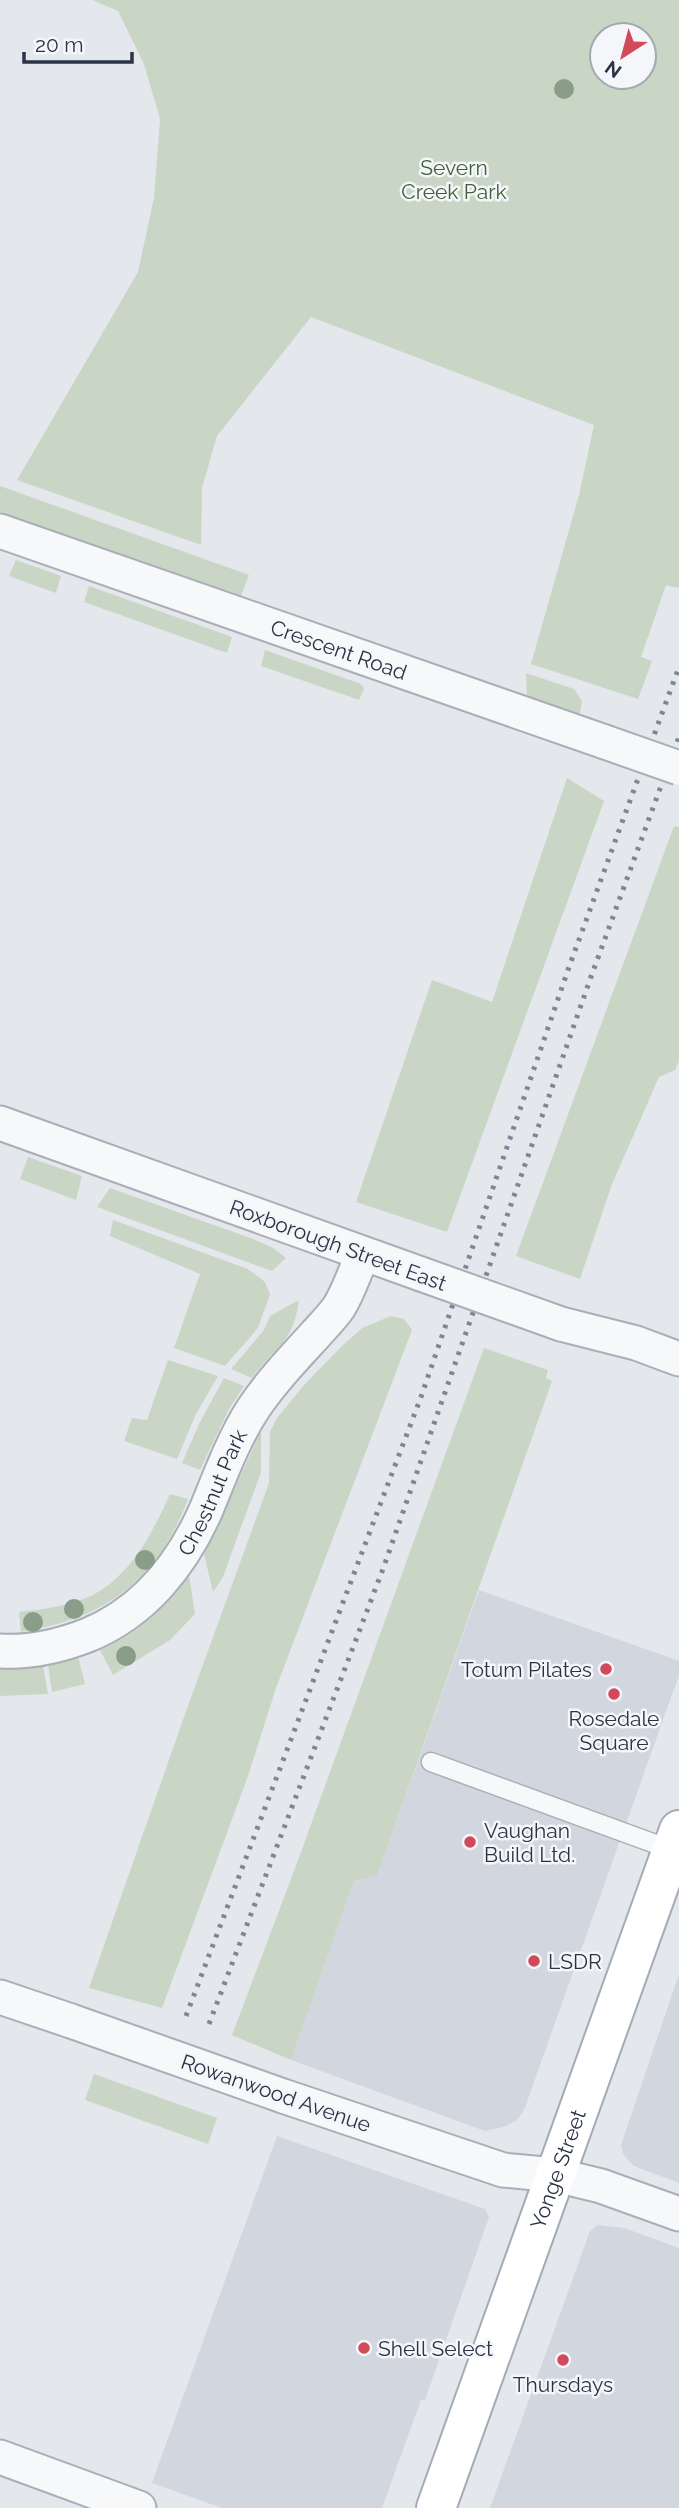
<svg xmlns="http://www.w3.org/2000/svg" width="679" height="2508" font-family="Raleway,sans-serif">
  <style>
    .built { fill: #d2d6de }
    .green { fill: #c9d6c5; fill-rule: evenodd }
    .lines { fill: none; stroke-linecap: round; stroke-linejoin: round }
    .service-casing { stroke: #a9aeb7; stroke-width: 21 }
    .minor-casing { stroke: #a9aeb7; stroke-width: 37 }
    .primary-casing { stroke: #a3abb8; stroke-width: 42 }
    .service { stroke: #f7f8fa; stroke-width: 18 }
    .minor { stroke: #f7f8fa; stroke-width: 33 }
    .primary { stroke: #fff; stroke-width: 38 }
    .rail { stroke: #7d8696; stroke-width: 5; stroke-dasharray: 3.5 7; stroke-linecap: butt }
    .minor-bridge-casing { stroke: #a9aeb7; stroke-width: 37; stroke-linecap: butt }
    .minor-bridge { stroke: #f7f8fa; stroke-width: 33 }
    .tree { fill: #899d89 }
    .poi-dot { fill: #d1495b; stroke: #f4f6f9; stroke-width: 2.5 }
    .labels { text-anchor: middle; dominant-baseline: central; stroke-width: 5; stroke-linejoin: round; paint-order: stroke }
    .park-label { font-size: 21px; fill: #3f6138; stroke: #f4f6f9 }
    .street-label { font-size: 21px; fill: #2b3445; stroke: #f4f6f9 }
    .poi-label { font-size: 21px; fill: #2b3445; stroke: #f4f6f9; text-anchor: start }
  </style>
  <rect width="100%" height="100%" fill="#e4e7ec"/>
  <g class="built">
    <path d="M 479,1590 L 679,1661 L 679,1675 L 524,2110 L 517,2120 L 503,2127 L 485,2131 L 291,2060 L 354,1881 L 377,1876 Z"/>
    <path d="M 679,1974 L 679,2183 L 634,2166 L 623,2154 L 621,2145 Z"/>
    <path d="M 277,2136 L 485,2209 L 489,2217 L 425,2400 L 421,2400 L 382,2508 L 222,2508 L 152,2483 Z"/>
    <path d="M 598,2225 L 624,2228 L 679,2248 L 679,2508 L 490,2508 L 590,2231 Z"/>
  </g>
  <g class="green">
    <path d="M 92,0 L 679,0 L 679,586 L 678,588 L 666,585 L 641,657 L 652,661 L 638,699 L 531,664 L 579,495 L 594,425 L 311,317 L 217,436 L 202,488 L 201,545 L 17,480 L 138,272 L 154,198 L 160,119 L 144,64 L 118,11 ZM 602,35 L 644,35 L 644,77 L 602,77 Z"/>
    <path d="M 0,486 L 249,575 L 240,598 L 0,512 Z"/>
    <path d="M 16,560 L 61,576 L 56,593 L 9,576 Z"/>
    <path d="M 89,586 L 232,637 L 227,653 L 84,602 Z"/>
    <path d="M 265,650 L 361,684 L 364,689 L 359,700 L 261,666 Z"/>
    <path d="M 526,673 L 574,689 L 582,701 L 580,713 L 567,714 L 527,700 Z"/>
    <path d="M 567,778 L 604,801 L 447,1232 L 356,1202 L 432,980 L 492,1002 Z"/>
    <path d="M 674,826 L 679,827 L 679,1060 L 675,1070 L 659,1077 L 612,1184 L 580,1279 L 516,1256 Z"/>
    <path d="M 28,1157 L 82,1176 L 76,1200 L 20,1179 Z"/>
    <path d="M 110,1188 L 253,1239 L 273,1248 L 286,1258 L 272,1271 L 97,1207 Z"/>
    <path d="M 113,1220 L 248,1269 L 265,1282 L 270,1294 L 258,1328 L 225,1366 L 174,1348 L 200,1274 L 110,1236 Z"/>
    <path d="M 299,1300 C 293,1345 275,1346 252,1378 L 231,1369 L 264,1330 L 270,1316 Z"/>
    <path d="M 391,1316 L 404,1319 L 412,1330 L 276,1688 L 248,1776 L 162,2008 L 89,1988 L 185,1714 L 269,1483 L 270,1432 L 277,1418 L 305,1384 L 340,1348 L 362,1328 Z"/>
    <path d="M 484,1348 L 548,1370 L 546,1378 L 552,1381 L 377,1876 L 354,1881 L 291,2060 L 232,2035 L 297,1863 Z"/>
    <path d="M 168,1360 L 218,1376 L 196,1414 L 177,1459 L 124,1441 L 132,1418 L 147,1420 Z"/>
    <path d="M 224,1378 L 244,1386 L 229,1409 L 200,1470 L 182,1463 L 199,1424 Z"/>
    <path d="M 261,1431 L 261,1472 L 223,1577 L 213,1592 L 204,1554 Z"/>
    <path d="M 170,1494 L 188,1499 C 157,1581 106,1618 21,1632 L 19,1612 C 44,1609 70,1606 93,1595 C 131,1575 153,1532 170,1494 Z"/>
    <path d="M 189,1575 L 195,1614 L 170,1640 L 113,1675 L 100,1650 C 138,1634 165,1608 189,1575 Z"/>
    <path d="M 78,1656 L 85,1684 L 52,1692 L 48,1665 Z"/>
    <path d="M 43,1666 L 48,1694 L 0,1696 L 0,1669 Z"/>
    <path d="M 94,2074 L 217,2118 L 208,2144 L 85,2100 Z"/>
  </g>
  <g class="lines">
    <g class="service-casing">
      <path id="service" d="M 431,1762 L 672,1850"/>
    </g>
    <g class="minor-casing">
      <g id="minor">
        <path id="s1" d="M 0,531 L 605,742"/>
        <path d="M 0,1123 L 421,1274"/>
        <path d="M 561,1324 L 636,1343 L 679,1359"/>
        <path id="s2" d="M 0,1651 C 31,1653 60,1646 88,1635 C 144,1612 182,1564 206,1510 C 220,1476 233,1440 253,1409 C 271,1382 293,1359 315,1335 C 323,1326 332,1317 339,1307 C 349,1291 355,1271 363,1254"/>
        <path d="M 0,1997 L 71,2021"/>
        <path d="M 283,2096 L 503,2170 L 556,2175 L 601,2186 L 679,2214"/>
        <path d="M 0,2457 L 139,2508"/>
      </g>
    </g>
    <g class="primary-casing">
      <g id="primary">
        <path id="s3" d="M 436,2508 L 679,1830"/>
      </g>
    </g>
    <use href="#service" class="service"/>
    <use href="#minor" class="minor"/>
    <use href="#primary" class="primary"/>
    <g class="rail">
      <path d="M 186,2016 L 421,1397 L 569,967 L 679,667"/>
      <path d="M 209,2024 L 383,1569 L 592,974 L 679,737"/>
    </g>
    <g class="minor-bridge-casing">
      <g id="minor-bridge">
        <path d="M 605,742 L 679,768"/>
        <path d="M 421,1274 L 561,1324"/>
        <path d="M 71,2021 L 283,2096"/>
      </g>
    </g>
    <use href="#minor-bridge" class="minor-bridge"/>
  </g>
  <g class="tree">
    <circle cx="564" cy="89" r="10"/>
    <circle cx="145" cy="1560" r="10"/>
    <circle cx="74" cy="1609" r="10"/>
    <circle cx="33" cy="1622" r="10"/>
    <circle cx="126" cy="1656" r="10"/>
  </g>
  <g class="poi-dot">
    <circle cx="606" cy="1669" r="7"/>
    <circle cx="614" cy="1694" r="7"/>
    <circle cx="470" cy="1842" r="7"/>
    <circle cx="534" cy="1961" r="7"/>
    <circle cx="364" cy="2348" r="7"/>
    <circle cx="563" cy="2360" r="7"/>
  </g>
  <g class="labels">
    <g class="park-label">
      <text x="454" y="167">Severn<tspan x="454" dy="24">Creek Park</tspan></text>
    </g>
    <g class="street-label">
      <text stroke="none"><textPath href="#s1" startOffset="359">Crescent Road</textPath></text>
      <text transform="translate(338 1245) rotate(20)">Roxborough Street East</text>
      <text stroke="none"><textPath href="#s2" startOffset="285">Chestnut Park</textPath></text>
      <text transform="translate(276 2093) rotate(19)">Rowanwood Avenue</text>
      <text stroke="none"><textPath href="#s3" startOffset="360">Yonge Street</textPath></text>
    </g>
    <g class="poi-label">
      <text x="592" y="1669" text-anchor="end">Totum Pilates</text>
      <text x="614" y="1718" text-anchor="middle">Rosedale<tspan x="614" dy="24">Square</tspan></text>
      <text x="484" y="1830">Vaughan<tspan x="484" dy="24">Build Ltd.</tspan></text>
      <text x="548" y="1961">LSDR</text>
      <text x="378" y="2348">Shell Select</text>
      <text x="563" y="2384" text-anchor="middle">Thursdays</text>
    </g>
  </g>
  <g transform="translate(623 56) rotate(216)"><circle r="33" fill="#f4f6f9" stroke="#a4a8b1" stroke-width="2"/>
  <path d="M0-5L12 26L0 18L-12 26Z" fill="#d1495b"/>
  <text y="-10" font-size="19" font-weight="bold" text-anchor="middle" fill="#2b3445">N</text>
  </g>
  <path d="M24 52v10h108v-10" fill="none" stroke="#2b3445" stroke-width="3.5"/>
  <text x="35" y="52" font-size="21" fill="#2b3445" stroke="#f4f6f9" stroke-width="5" paint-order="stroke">20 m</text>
</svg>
